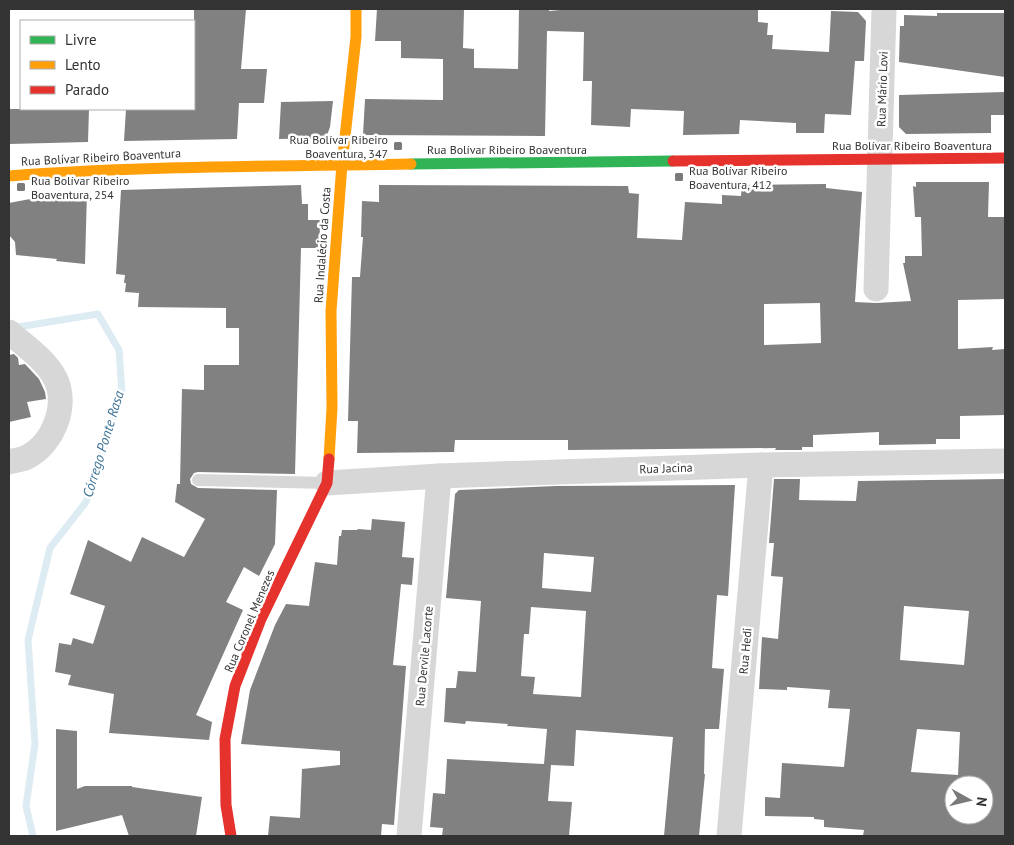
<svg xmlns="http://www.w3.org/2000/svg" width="1014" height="845" font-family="'PT Sans',sans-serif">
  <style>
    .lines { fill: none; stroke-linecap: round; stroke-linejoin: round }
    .stream { stroke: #ddebf3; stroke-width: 7 }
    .building { fill: #818181; fill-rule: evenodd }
    .lane { stroke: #d7d7d7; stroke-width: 12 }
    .street { stroke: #d7d7d7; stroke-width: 25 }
    .fast { stroke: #30b455; stroke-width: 11 }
    .slow { stroke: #ff9f0a; stroke-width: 11 }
    .jam { stroke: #e5322d; stroke-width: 11 }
    .poi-dot { fill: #7a7a7a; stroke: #fff; stroke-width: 2 }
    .labels { text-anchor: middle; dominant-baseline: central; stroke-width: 5; stroke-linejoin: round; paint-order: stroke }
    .street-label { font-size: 12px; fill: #333; stroke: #fff }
    .poi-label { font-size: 12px; fill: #333; stroke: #fff; text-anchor: start }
    .water-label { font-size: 14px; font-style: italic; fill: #3f7597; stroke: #fff }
  </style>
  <rect width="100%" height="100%" fill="#fff"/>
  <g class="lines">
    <path class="stream" d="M 12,328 L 98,314 L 119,350 L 122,392 L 86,502 L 50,548 L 28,640 L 35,744 L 26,806 L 33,836"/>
  </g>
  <g class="building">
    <path d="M 194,9 L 246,9 L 241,69 L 267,69 L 264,103 L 239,103 L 237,139 L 124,141 L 126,109 L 194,109 Z"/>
    <path d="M 377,9 L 464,10 L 463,48 L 474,49 L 474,68 L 518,69 L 519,9 L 549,9 L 549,11 L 572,9 L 758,9 L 758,22 L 768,23 L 767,35 L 773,35 L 772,49 L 829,52 L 831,11 L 858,12 L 866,21 L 864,61 L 855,61 L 851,115 L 825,114 L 824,133 L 796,133 L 796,123 L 740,120 L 739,134 L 683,135 L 684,111 L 631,109 L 630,127 L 591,125 L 592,81 L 583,81 L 584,32 L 547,31 L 545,136 L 363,135 L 365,99 L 443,100 L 443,59 L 401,58 L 401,41 L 375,41 Z"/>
    <path d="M 937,13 L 1005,13 L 1005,77 L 899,62 L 900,26 L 904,26 L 904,15 L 937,16 Z"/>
    <path d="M 1005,92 L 1005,115 L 991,115 L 991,133 L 906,134 L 899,127 L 899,95 Z"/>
    <path d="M 333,101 L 330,127 L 326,138 L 279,139 L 281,102 Z"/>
    <path d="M 9,109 L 89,109 L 88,142 L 9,144 Z"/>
    <path d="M 916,182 L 989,182 L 988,217 L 1005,217 L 1005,299 L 958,300 L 958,349 L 993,347 L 992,350 L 1005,349 L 1005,415 L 960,416 L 960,439 L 936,439 L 936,444 L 879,445 L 879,432 L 813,435 L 813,447 L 802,447 L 802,450 L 775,450 L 776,448 L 568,450 L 568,440 L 455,440 L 454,452 L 357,453 L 358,421 L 348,421 L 352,277 L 360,277 L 363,237 L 361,237 L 362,201 L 379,202 L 379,185 L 628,186 L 629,193 L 639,194 L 637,238 L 682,240 L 685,202 L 722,204 L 722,195 L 741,196 L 742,185 L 826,184 L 826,188 L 862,192 L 855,302 L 876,303 L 911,301 L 903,263 L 905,263 L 905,256 L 922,256 L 921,217 L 915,217 L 913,186 L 916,187 ZM 820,303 L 821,343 L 764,345 L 764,304 Z"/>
    <path d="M 301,185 L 302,204 L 308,204 L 308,220 L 321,220 L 318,248 L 301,248 L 295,474 L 198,472 L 194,473 L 190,479 L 191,484 L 198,488 L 277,490 L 275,544 L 259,576 L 244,567 L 226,602 L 243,610 L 196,715 L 212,722 L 209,740 L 109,733 L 114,694 L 68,685 L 71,675 L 55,672 L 59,643 L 71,645 L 73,638 L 93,644 L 105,606 L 70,594 L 88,540 L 131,562 L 142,537 L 184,557 L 205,519 L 175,502 L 177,484 L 180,484 L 182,389 L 204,390 L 204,365 L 239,365 L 239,328 L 226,328 L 226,308 L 138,307 L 139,293 L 125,292 L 126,283 L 124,283 L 125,275 L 116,274 L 121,190 Z"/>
    <path d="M 87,192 L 85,264 L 56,261 L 57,259 L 16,255 L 15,242 L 9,235 L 9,203 L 46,196 Z"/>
    <path d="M 14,354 L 18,358 L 19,365 L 25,364 L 39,379 L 45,392 L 46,399 L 27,402 L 31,417 L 9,422 L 9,355 Z"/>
    <path d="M 774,479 L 800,479 L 799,500 L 856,501 L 858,481 L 1005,479 L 1005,836 L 863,836 L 864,830 L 824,827 L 824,820 L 814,819 L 814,817 L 765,816 L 765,797 L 780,798 L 782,763 L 844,767 L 850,709 L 828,708 L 830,690 L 787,687 L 787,690 L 759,689 L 762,637 L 778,639 L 783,577 L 771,576 L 774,543 L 769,543 ZM 904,606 L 969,611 L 964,665 L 900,660 ZM 917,729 L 960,732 L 958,775 L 911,772 ZM 954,785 L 984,785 L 984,815 L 954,815 Z"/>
    <path d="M 735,485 L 728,596 L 717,595 L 712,668 L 724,669 L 719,729 L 705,729 L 704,774 L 705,774 L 699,836 L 664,836 L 673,737 L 576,730 L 574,766 L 551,765 L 548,801 L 572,802 L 569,836 L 442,836 L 443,828 L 430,827 L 433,793 L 445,794 L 447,759 L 544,764 L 547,729 L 507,726 L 508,724 L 466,721 L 465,724 L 444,722 L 446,688 L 456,688 L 458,671 L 476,672 L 481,601 L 446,598 L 455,494 L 459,490 L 556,486 ZM 544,553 L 594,557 L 591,592 L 542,588 ZM 531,607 L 586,611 L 581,697 L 533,694 L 535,677 L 521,676 L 524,634 L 529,634 Z"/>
    <path d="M 372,519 L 405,522 L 402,557 L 414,558 L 412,585 L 401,584 L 393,665 L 406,666 L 394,825 L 382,824 L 381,836 L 268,836 L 270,816 L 300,818 L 302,769 L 340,765 L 340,751 L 241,744 L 250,690 L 275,625 L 286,604 L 309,606 L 315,562 L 337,565 L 339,536 L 341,536 L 342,530 L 357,530 L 358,529 L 371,530 Z"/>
    <path d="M 56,729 L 77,731 L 77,789 L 85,786 L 132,786 L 132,787 L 202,797 L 196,836 L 129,836 L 122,815 L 56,831 Z"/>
  </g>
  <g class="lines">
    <path class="lane" d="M 198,480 L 327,483"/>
    <g class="street">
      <path d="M 876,289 L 884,9"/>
      <path d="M 9,332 C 25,346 45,359 55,378 C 69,405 53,444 27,457 C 22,460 15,460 9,462"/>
      <path d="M 327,483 L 439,476 L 761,465 L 1005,461"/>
      <path d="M 409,836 L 439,476"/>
      <path d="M 729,836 L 761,465"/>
    </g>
    <path class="fast" d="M 411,164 L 673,161"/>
    <g class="slow">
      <path d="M 9,176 C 143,166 277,166 411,164"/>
      <path d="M 329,459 L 332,408 L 331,311 L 342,164 L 356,37 L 356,9"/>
    </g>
    <g class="jam">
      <path d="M 673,161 L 1005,158"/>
      <path d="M 231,836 L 226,805 L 225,739 L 235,686 L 261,619 L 327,483 L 329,459"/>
    </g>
  </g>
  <g class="poi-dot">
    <rect x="393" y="141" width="10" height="10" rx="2.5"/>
    <rect x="674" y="172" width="10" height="10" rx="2.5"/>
    <rect x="16" y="182" width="10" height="10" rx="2.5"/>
  </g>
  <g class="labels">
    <g class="street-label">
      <text transform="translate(882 89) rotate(-88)">Rua Mário Lovi</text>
      <text x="912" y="145">Rua Bolívar Ribeiro Boaventura</text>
      <text x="507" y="149">Rua Bolívar Ribeiro Boaventura</text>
      <text transform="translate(101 157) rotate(-3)">Rua Bolívar Ribeiro Boaventura</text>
      <text transform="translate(322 245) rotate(-86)">Rua Indalécio da Costa</text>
      <text transform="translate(666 468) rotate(-2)">Rua Jacina</text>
      <text transform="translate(249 621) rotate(-67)">Rua Coronel Menezes</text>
      <text transform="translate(745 651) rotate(-85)">Rua Hedi</text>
      <text transform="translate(424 656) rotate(-85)">Rua Dervile Lacorte</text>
    </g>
    <g class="poi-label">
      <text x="388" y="139" text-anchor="end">Rua Bolívar Ribeiro<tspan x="388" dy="14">Boaventura, 347</tspan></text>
      <text x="689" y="170">Rua Bolívar Ribeiro<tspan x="689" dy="14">Boaventura, 412</tspan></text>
      <text x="31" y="180">Rua Bolívar Ribeiro<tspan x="31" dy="14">Boaventura, 254</tspan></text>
    </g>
    <g class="water-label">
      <text transform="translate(103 444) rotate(-73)">Córrego Ponte Rasa</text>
    </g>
  </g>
  <rect width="1014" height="845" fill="none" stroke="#333333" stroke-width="20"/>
  <rect x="20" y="20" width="175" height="90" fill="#ffffff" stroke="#adadad"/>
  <rect x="30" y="36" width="25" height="8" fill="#30b455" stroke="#adadad"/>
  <text x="65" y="45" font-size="15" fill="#333333">Livre</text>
  <rect x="30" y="61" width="25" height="8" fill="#ff9f0a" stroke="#adadad"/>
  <text x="65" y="70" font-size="15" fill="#333333">Lento</text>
  <rect x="30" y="86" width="25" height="8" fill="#e5322d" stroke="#adadad"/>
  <text x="65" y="95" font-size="15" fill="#333333">Parado</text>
  <g transform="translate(969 800) rotate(98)"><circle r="24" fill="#ffffff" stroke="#adadad"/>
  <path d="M0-4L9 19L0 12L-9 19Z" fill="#7a7a7a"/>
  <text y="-8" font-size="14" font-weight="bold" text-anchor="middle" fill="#333333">N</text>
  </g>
</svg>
